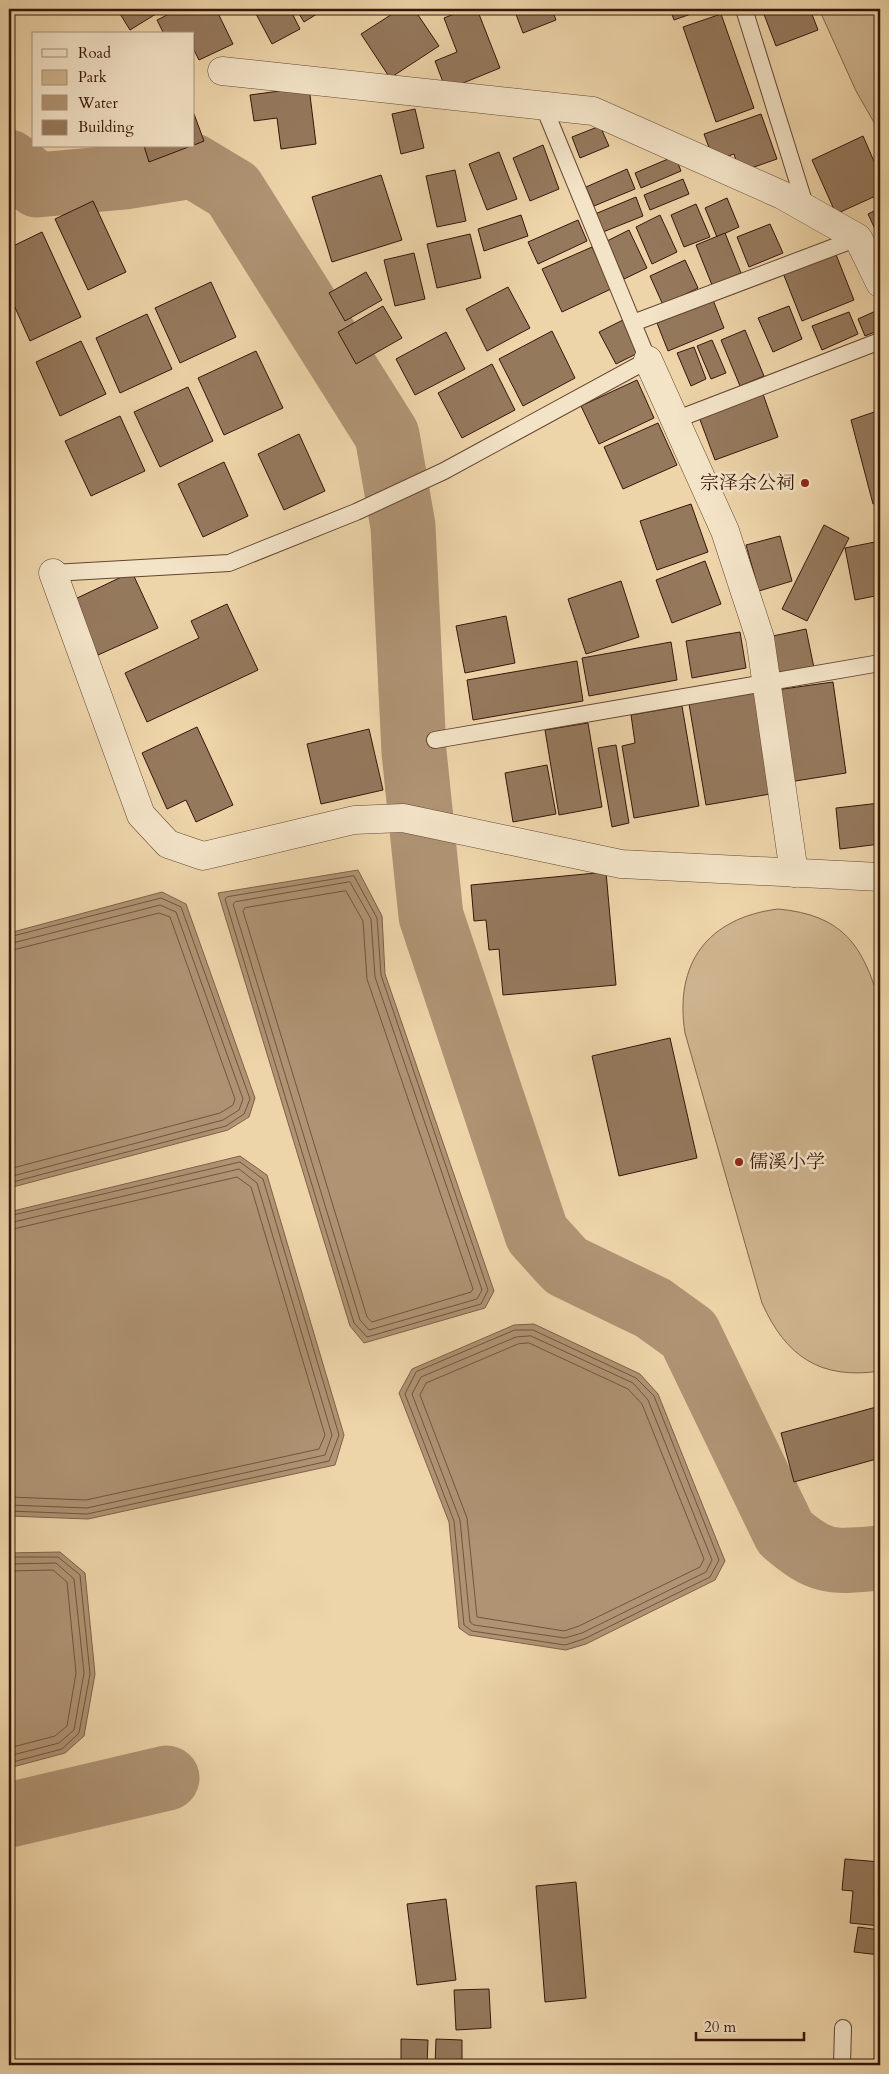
<svg xmlns="http://www.w3.org/2000/svg" width="889" height="2074" font-family="Cardo,'Noto Serif SC',serif">
  <style>
    .green { fill: #ceb48e; stroke: #82654c }
    .water { fill: #af9373; stroke: #7f6149 }
    .lines { fill: none; stroke-linecap: round; stroke-linejoin: round }
    .shore { stroke: #72543e; stroke-width: 1 }
    .river { stroke: #af9373; stroke-width: 65 }
    .building { fill: #95795d; stroke: #36160a }
    .lane-casing { stroke: #644632; stroke-width: 18 }
    .street-casing { stroke: #644632; stroke-width: 29 }
    .lane { stroke: #f3e3c7; stroke-width: 16 }
    .street { stroke: #f3e3c7; stroke-width: 28 }
    .poi-dot { fill: #8f2418; stroke: #f3e3c7; stroke-width: 2 }
    .labels { text-anchor: middle; dominant-baseline: central; stroke-width: 5; stroke-linejoin: round; paint-order: stroke }
    .poi-label { font-size: 19px; fill: #36160a; stroke: #f3e3c7; text-anchor: end }
  </style>
  <rect width="100%" height="100%" fill="#edd4a9"/>
  <filter id="stains"><feTurbulence type="fractalNoise" baseFrequency=".004" numOctaves="4"/><feColorMatrix values="0 0 0 0 .2 0 0 0 0 .09 0 0 0 0 .02 0 0 0 .5 -.17"/></filter>
  <radialGradient id="worn" r=".72"><stop offset=".6" stop-color="#630" stop-opacity="0"/><stop offset="1" stop-color="#630" stop-opacity=".3"/></radialGradient>
  <g class="green">
    <path d="M 819,9 L 880,9 L 880,133 L 856,91 Z"/>
    <path d="M 778,909 C 843,915 863,945 880,1004 L 880,1371 C 821,1380 786,1357 762,1303 L 685,1033 C 674,964 707,918 778,909 Z"/>
  </g>
  <g class="water">
    <path d="M 358,870 L 382,916 L 385,974 L 494,1291 L 485,1308 L 364,1343 L 350,1326 L 218,893 Z"/>
    <path d="M 162,892 L 186,904 L 255,1098 L 249,1117 L 228,1130 L 9,1188 L 9,933 Z"/>
    <path d="M 240,1156 L 267,1175 L 344,1435 L 335,1465 L 88,1519 L 9,1516 L 9,1212 Z"/>
    <path d="M 534,1324 L 640,1374 L 658,1394 L 725,1561 L 715,1580 L 586,1644 L 566,1650 L 469,1635 L 459,1628 L 449,1522 L 399,1393 L 412,1369 L 514,1325 Z"/>
    <path d="M 60,1552 L 85,1573 L 95,1674 L 84,1736 L 65,1753 L 9,1768 L 9,1553 Z"/>
  </g>
  <g class="lines">
    <g class="shore">
      <path d="M 354,876 L 377,918 L 381,975 L 488,1290 L 481,1304 L 367,1337 L 354,1323 L 225,899 L 227,897 Z"/>
      <path d="M 350,882 L 371,919 L 375,977 L 482,1290 L 477,1299 L 369,1330 L 360,1320 L 233,904 L 235,902 Z"/>
      <path d="M 346,891 L 363,921 L 367,979 L 473,1289 L 471,1292 L 372,1322 L 367,1317 L 243,911 L 245,908 Z"/>
      <path d="M 9,937 L 161,898 L 181,907 L 250,1099 L 244,1114 L 226,1126 L 9,1183"/>
      <path d="M 9,944 L 160,905 L 176,912 L 243,1099 L 239,1110 L 223,1120 L 9,1177"/>
      <path d="M 9,951 L 159,913 L 170,917 L 235,1099 L 233,1105 L 220,1113 L 9,1169"/>
      <path d="M 9,1216 L 240,1162 L 263,1179 L 339,1435 L 329,1461 L 87,1514 L 9,1511"/>
      <path d="M 9,1223 L 239,1169 L 257,1183 L 332,1435 L 325,1455 L 87,1508 L 9,1505"/>
      <path d="M 9,1230 L 237,1177 L 251,1187 L 325,1435 L 319,1449 L 86,1500 L 9,1497"/>
      <path d="M 515,1330 L 533,1330 L 636,1378 L 654,1396 L 719,1560 L 710,1577 L 584,1639 L 565,1645 L 472,1631 L 464,1625 L 454,1521 L 405,1394 L 416,1372 Z"/>
      <path d="M 531,1336 L 633,1383 L 648,1400 L 712,1560 L 706,1572 L 582,1633 L 565,1638 L 474,1625 L 470,1622 L 460,1520 L 412,1394 L 421,1377 L 516,1337 Z"/>
      <path d="M 529,1343 L 628,1389 L 642,1404 L 704,1559 L 700,1567 L 579,1626 L 564,1631 L 477,1617 L 467,1518 L 420,1395 L 426,1383 L 518,1344 Z"/>
      <path d="M 9,1557 L 58,1557 L 80,1575 L 90,1674 L 79,1733 L 62,1749 L 9,1763"/>
      <path d="M 9,1564 L 56,1563 L 74,1579 L 84,1673 L 74,1730 L 59,1743 L 9,1756"/>
      <path d="M 9,1571 L 53,1570 L 67,1582 L 76,1673 L 67,1726 L 55,1736 L 9,1748"/>
    </g>
    <g class="river">
      <path d="M 9,162 L 37,185 L 125,177 L 193,166 L 233,190 L 387,435 L 403,526 L 414,752 L 431,916 L 537,1234 L 566,1266 L 653,1308 L 689,1334 L 785,1533 C 822,1565 833,1562 880,1558"/>
      <path d="M 9,1815 L 167,1778"/>
    </g>
  </g>
  <g class="building">
    <path d="M 117,9 L 164,9 L 130,30 Z"/>
    <path d="M 179,9 L 216,9 L 233,44 L 199,60 L 194,50 L 194,34 L 164,34 L 157,20 Z"/>
    <path d="M 261,9 L 290,9 L 300,29 L 272,44 L 255,12 Z"/>
    <path d="M 296,9 L 325,9 L 304,22 Z"/>
    <path d="M 400,9 L 414,9 L 439,46 L 390,78 L 361,34 Z"/>
    <path d="M 467,9 L 477,9 L 500,68 L 446,90 L 435,61 L 457,52 L 444,18 Z"/>
    <path d="M 514,9 L 552,9 L 556,20 L 523,33 Z"/>
    <path d="M 670,9 L 705,9 L 674,20 Z"/>
    <path d="M 762,9 L 810,9 L 818,30 L 776,46 Z"/>
    <path d="M 721,14 L 754,108 L 716,122 L 683,27 Z"/>
    <path d="M 309,87 L 316,144 L 281,149 L 277,118 L 254,121 L 250,95 Z"/>
    <path d="M 415,109 L 424,148 L 401,154 L 392,114 Z"/>
    <path d="M 194,114 L 204,141 L 194,145 Z"/>
    <path d="M 761,114 L 777,159 L 740,172 L 734,154 L 714,161 L 704,134 Z"/>
    <path d="M 600,126 L 609,146 L 580,158 L 572,137 Z"/>
    <path d="M 863,136 L 880,175 L 880,194 L 836,214 L 812,160 Z"/>
    <path d="M 543,145 L 559,189 L 530,201 L 513,158 Z"/>
    <path d="M 144,146 L 191,146 L 149,162 Z"/>
    <path d="M 499,152 L 517,199 L 487,210 L 469,164 Z"/>
    <path d="M 675,156 L 681,171 L 641,188 L 635,173 Z"/>
    <path d="M 627,169 L 635,189 L 594,206 L 586,187 Z"/>
    <path d="M 455,170 L 466,221 L 437,227 L 426,176 Z"/>
    <path d="M 381,175 L 402,240 L 332,262 L 312,197 Z"/>
    <path d="M 683,179 L 689,194 L 650,210 L 644,195 Z"/>
    <path d="M 636,197 L 643,216 L 603,232 L 595,214 Z"/>
    <path d="M 727,198 L 739,227 L 717,237 L 705,208 Z"/>
    <path d="M 93,201 L 126,272 L 88,290 L 55,219 Z"/>
    <path d="M 696,204 L 710,237 L 684,247 L 671,215 Z"/>
    <path d="M 880,208 L 880,240 L 868,214 Z"/>
    <path d="M 521,215 L 528,236 L 484,251 L 478,229 Z"/>
    <path d="M 660,215 L 677,252 L 652,264 L 636,227 Z"/>
    <path d="M 578,220 L 587,241 L 538,264 L 528,242 Z"/>
    <path d="M 770,224 L 783,253 L 749,267 L 737,237 Z"/>
    <path d="M 629,230 L 647,268 L 624,279 L 607,241 Z"/>
    <path d="M 42,232 L 81,317 L 30,341 L 9,294 L 9,248 Z"/>
    <path d="M 725,233 L 741,273 L 712,285 L 696,245 Z"/>
    <path d="M 470,234 L 481,278 L 437,288 L 427,244 Z"/>
    <path d="M 592,247 L 611,289 L 562,312 L 542,269 Z"/>
    <path d="M 835,252 L 854,300 L 802,321 L 783,273 Z"/>
    <path d="M 414,253 L 425,299 L 395,306 L 384,260 Z"/>
    <path d="M 685,260 L 698,288 L 663,305 L 650,276 Z"/>
    <path d="M 366,272 L 382,300 L 345,321 L 329,293 Z"/>
    <path d="M 211,282 L 236,337 L 180,363 L 155,308 Z"/>
    <path d="M 508,287 L 530,328 L 487,351 L 466,309 Z"/>
    <path d="M 713,300 L 724,328 L 668,351 L 657,323 Z"/>
    <path d="M 383,306 L 402,338 L 356,364 L 338,332 Z"/>
    <path d="M 789,306 L 802,339 L 773,352 L 758,318 Z"/>
    <path d="M 880,309 L 880,330 L 865,336 L 858,319 Z"/>
    <path d="M 849,312 L 858,334 L 822,350 L 812,326 Z"/>
    <path d="M 147,314 L 172,369 L 120,393 L 96,338 Z"/>
    <path d="M 623,320 L 640,352 L 616,364 L 599,332 Z"/>
    <path d="M 745,330 L 764,376 L 740,386 L 721,340 Z"/>
    <path d="M 552,331 L 575,378 L 523,406 L 499,359 Z"/>
    <path d="M 446,332 L 465,369 L 415,395 L 396,359 Z"/>
    <path d="M 712,340 L 726,373 L 711,379 L 697,346 Z"/>
    <path d="M 81,341 L 106,394 L 60,416 L 36,362 Z"/>
    <path d="M 694,347 L 706,379 L 691,386 L 677,353 Z"/>
    <path d="M 256,351 L 283,408 L 224,435 L 198,378 Z"/>
    <path d="M 492,364 L 515,410 L 462,438 L 438,393 Z"/>
    <path d="M 637,380 L 654,418 L 599,444 L 581,406 Z"/>
    <path d="M 188,387 L 213,441 L 160,467 L 134,412 Z"/>
    <path d="M 763,394 L 778,437 L 715,460 L 699,417 Z"/>
    <path d="M 880,410 L 880,502 L 873,504 L 851,420 Z"/>
    <path d="M 120,416 L 145,471 L 91,496 L 65,441 Z"/>
    <path d="M 658,423 L 677,465 L 623,489 L 604,447 Z"/>
    <path d="M 299,434 L 325,491 L 284,510 L 258,454 Z"/>
    <path d="M 224,462 L 248,516 L 203,537 L 178,484 Z"/>
    <path d="M 691,504 L 708,552 L 657,570 L 640,521 Z"/>
    <path d="M 824,525 L 849,538 L 807,621 L 782,609 Z"/>
    <path d="M 780,536 L 792,581 L 759,591 L 746,545 Z"/>
    <path d="M 880,541 L 880,595 L 855,600 L 845,548 Z"/>
    <path d="M 705,561 L 721,604 L 672,623 L 656,580 Z"/>
    <path d="M 132,572 L 158,628 L 98,655 L 73,600 Z"/>
    <path d="M 621,581 L 639,637 L 586,654 L 568,599 Z"/>
    <path d="M 227,604 L 258,670 L 147,722 L 125,673 L 199,638 L 191,621 Z"/>
    <path d="M 506,616 L 515,663 L 465,673 L 456,626 Z"/>
    <path d="M 806,629 L 814,668 L 777,676 L 768,637 Z"/>
    <path d="M 740,632 L 746,668 L 692,678 L 686,641 Z"/>
    <path d="M 671,642 L 677,680 L 589,696 L 582,658 Z"/>
    <path d="M 577,661 L 583,701 L 473,720 L 467,680 Z"/>
    <path d="M 833,682 L 846,773 L 789,782 L 776,690 Z"/>
    <path d="M 759,692 L 776,793 L 706,805 L 689,704 Z"/>
    <path d="M 682,706 L 699,806 L 634,818 L 622,746 L 635,743 L 631,715 Z"/>
    <path d="M 588,723 L 602,807 L 559,815 L 545,730 Z"/>
    <path d="M 197,727 L 233,805 L 196,822 L 186,800 L 167,809 L 142,753 Z"/>
    <path d="M 369,729 L 383,790 L 321,804 L 307,744 Z"/>
    <path d="M 616,745 L 629,823 L 612,827 L 598,748 Z"/>
    <path d="M 547,765 L 556,814 L 513,822 L 505,773 Z"/>
    <path d="M 880,803 L 880,844 L 840,849 L 836,808 Z"/>
    <path d="M 606,872 L 616,985 L 503,995 L 499,949 L 489,950 L 486,920 L 474,921 L 471,885 Z"/>
    <path d="M 670,1038 L 697,1158 L 619,1176 L 592,1056 Z"/>
    <path d="M 880,1406 L 880,1458 L 794,1482 L 781,1433 Z"/>
    <path d="M 845,1859 L 880,1862 L 880,1926 L 850,1923 L 853,1891 L 842,1890 Z"/>
    <path d="M 576,1882 L 586,1998 L 545,2002 L 536,1886 Z"/>
    <path d="M 446,1899 L 456,1980 L 417,1985 L 407,1904 Z"/>
    <path d="M 858,1927 L 880,1930 L 880,1955 L 854,1952 Z"/>
    <path d="M 489,1989 L 491,2028 L 456,2030 L 454,1990 Z"/>
    <path d="M 401,2039 L 428,2040 L 427,2065 L 401,2065 Z"/>
    <path d="M 436,2039 L 462,2040 L 462,2065 L 435,2065 Z"/>
  </g>
  <g class="lines">
    <g class="lane-casing">
      <g id="lane">
        <path d="M 744,9 L 806,208"/>
        <path d="M 633,323 L 858,238"/>
        <path d="M 675,420 L 880,341"/>
        <path d="M 53,573 L 229,563 L 356,512 L 444,471 L 648,360 L 543,105"/>
        <path d="M 435,740 L 880,663"/>
        <path d="M 842,2065 L 843,2028"/>
      </g>
    </g>
    <g class="street-casing">
      <g id="street">
        <path d="M 222,71 L 593,111 L 782,195 L 858,238 L 880,283"/>
        <path d="M 648,360 L 725,531 L 760,638 L 794,873"/>
        <path d="M 53,573 L 141,815 L 168,844 L 203,856 L 354,820 L 403,818 L 621,864 L 880,877"/>
      </g>
    </g>
    <use href="#lane" class="lane"/>
    <use href="#street" class="street"/>
  </g>
  <g class="poi-dot">
    <circle cx="805" cy="483" r="5"/>
    <circle cx="739" cy="1162" r="5"/>
  </g>
  <g class="labels">
    <g class="poi-label">
      <text x="795" y="483">宗泽余公祠</text>
      <text x="749" y="1162" text-anchor="start">儒溪小学</text>
    </g>
  </g>
  <rect width="889" height="2074" fill="none" stroke="#edd4a9" stroke-width="30"/>
  <rect x="10" y="10" width="869" height="2054" fill="none" stroke="#36160a" stroke-width="2.5"/>
  <rect x="15" y="15" width="859" height="2044" fill="none" stroke="#36160a"/>
  <rect x="32" y="32" width="162" height="115" fill="#f3e3c7" stroke="#a7917b"/>
  <rect x="42" y="49" width="25" height="8" fill="#f3e3c7" stroke="#a7917b"/>
  <text x="78" y="58" font-size="15" fill="#36160a">Road</text>
  <rect x="42" y="70" width="25" height="15" fill="#ceb48e" stroke="#a7917b"/>
  <text x="78" y="82" font-size="15" fill="#36160a">Park</text>
  <rect x="42" y="95" width="25" height="15" fill="#af9373" stroke="#a7917b"/>
  <text x="78" y="108" font-size="15" fill="#36160a">Water</text>
  <rect x="42" y="120" width="25" height="15" fill="#95795d" stroke="#a7917b"/>
  <text x="78" y="132" font-size="15" fill="#36160a">Building</text>
  <path d="M696 2032v8h108v-8" fill="none" stroke="#36160a" stroke-width="2.5"/>
  <text x="704" y="2032" font-size="15" fill="#36160a" stroke="#f3e3c7" stroke-width="4" paint-order="stroke">20 m</text>
  <rect width="100%" height="100%" filter="url(#stains)"/>
  <rect width="100%" height="100%" fill="url(#worn)"/>
</svg>
